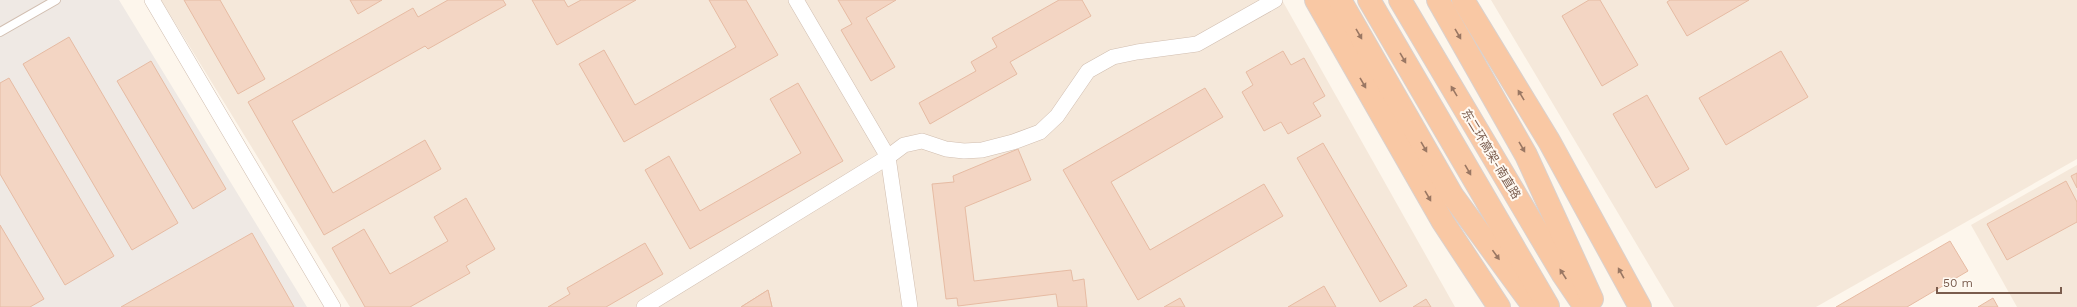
<svg xmlns="http://www.w3.org/2000/svg" width="2077" height="307" font-family="'Work Sans','Noto Sans SC',sans-serif">
  <style>
    .residential { fill: #f5e8da }
    .industrial { fill: #efe9e4 }
    .building { fill: #f3d5c3; stroke: #e6bba3 }
    .lines { fill: none; stroke-linecap: round; stroke-linejoin: round }
    .service-casing { stroke: #d1beb0; stroke-width: 10 }
    .minor-casing { stroke: #d1beb0; stroke-width: 16 }
    .trunk-casing { stroke: #dad1cd; stroke-width: 24 }
    .service { stroke: #fff; stroke-width: 8 }
    .minor { stroke: #fff; stroke-width: 15 }
    .trunk { stroke: #f9c8a4; stroke-width: 22 }
    .oneway { fill: #9a7763 }
    .labels { text-anchor: middle; dominant-baseline: central; stroke-width: 4; stroke-linejoin: round; paint-order: stroke }
    .street-label { font-size: 12px; fill: #7a5c4d; stroke: #fffaf3 }
  </style>
  <rect width="100%" height="100%" fill="#fdf6ec"/>
  <g class="residential">
    <path d="M 161,0 L 1282,0 L 1455,307 L 350,307 Z"/>
    <path d="M 1491,0 L 2077,0 L 2077,159 L 1816,307 L 1674,307 Z"/>
    <path d="M 2077,165 L 2077,307 L 2017,307 L 1971,225 Z"/>
  </g>
  <path class="industrial" d="M 0,0 L 119,0 L 307,307 L 0,307 Z"/>
  <g class="building">
    <path d="M 184,0 L 220,0 L 265,79 L 238,94 Z"/>
    <path d="M 350,0 L 382,0 L 358,14 Z"/>
    <path d="M 448,0 L 503,0 L 506,5 L 428,49 L 425,46 L 292,121 L 333,193 L 425,140 L 441,169 L 324,235 L 248,102 L 413,8 L 418,17 Z"/>
    <path d="M 532,0 L 564,0 L 568,7 L 581,0 L 636,0 L 557,45 Z"/>
    <path d="M 709,0 L 746,0 L 778,55 L 624,142 L 579,64 L 604,50 L 635,105 L 736,47 Z"/>
    <path d="M 838,0 L 896,0 L 866,18 L 895,67 L 871,81 L 841,30 L 852,24 Z"/>
    <path d="M 1059,0 L 1082,0 L 1091,16 L 1010,62 L 1017,74 L 930,124 L 919,103 L 976,71 L 971,62 L 997,47 L 992,38 Z"/>
    <path d="M 1589,0 L 1600,0 L 1638,65 L 1602,86 L 1562,16 Z"/>
    <path d="M 1670,0 L 1749,0 L 1687,36 L 1667,2 Z"/>
    <path d="M 69,37 L 178,223 L 132,250 L 23,64 Z"/>
    <path d="M 1283,51 L 1291,65 L 1304,58 L 1325,96 L 1313,103 L 1321,116 L 1288,134 L 1281,122 L 1264,131 L 1242,92 L 1253,85 L 1246,72 Z"/>
    <path d="M 1781,51 L 1808,97 L 1726,145 L 1699,98 Z"/>
    <path d="M 151,61 L 226,189 L 193,209 L 117,81 Z"/>
    <path d="M 9,78 L 114,256 L 65,285 L 0,174 L 0,83 Z"/>
    <path d="M 798,83 L 843,161 L 690,249 L 645,170 L 669,156 L 700,211 L 801,153 L 770,99 Z"/>
    <path d="M 1205,88 L 1223,117 L 1111,182 L 1150,250 L 1264,184 L 1283,216 L 1138,300 L 1063,170 Z"/>
    <path d="M 1647,95 L 1689,169 L 1656,188 L 1613,114 Z"/>
    <path d="M 1323,143 L 1407,286 L 1380,302 L 1297,158 Z"/>
    <path d="M 1018,149 L 1031,180 L 965,207 L 974,281 L 1071,270 L 1073,281 L 1084,279 L 1087,307 L 1058,307 L 1056,294 L 958,306 L 957,298 L 946,299 L 932,184 L 954,182 L 953,176 Z"/>
    <path d="M 2077,173 L 2077,188 L 2071,176 Z"/>
    <path d="M 2066,181 L 2077,202 L 2077,222 L 2007,260 L 1987,224 Z"/>
    <path d="M 466,198 L 495,249 L 466,266 L 470,273 L 410,307 L 365,307 L 332,248 L 364,229 L 390,274 L 448,241 L 434,217 Z"/>
    <path d="M 0,225 L 44,299 L 30,307 L 0,307 Z"/>
    <path d="M 252,233 L 294,307 L 121,307 Z"/>
    <path d="M 1950,241 L 1968,271 L 1907,307 L 1836,307 Z"/>
    <path d="M 645,243 L 663,274 L 606,307 L 548,307 L 570,294 L 567,288 Z"/>
    <path d="M 1324,286 L 1336,307 L 1288,307 Z"/>
    <path d="M 768,290 L 772,307 L 741,307 Z"/>
    <path d="M 768,290 L 772,307 L 741,307 Z"/>
    <path d="M 1180,298 L 1185,307 L 1164,307 Z"/>
    <path d="M 1993,298 L 1998,307 L 1978,307 Z"/>
    <path d="M 1426,299 L 1431,307 L 1413,307 Z"/>
  </g>
  <g class="lines">
    <g class="service-casing">
      <path id="service" d="M 0,32 L 56,0"/>
    </g>
    <g class="minor-casing">
      <g id="minor">
        <path d="M 152,0 L 333,307"/>
        <path d="M 796,0 L 888,157 L 910,307"/>
        <path d="M 644,307 L 888,157 L 904,145 L 922,141 L 946,149 L 964,151 L 982,150 L 1013,142 L 1040,132 L 1057,116 L 1088,71 L 1113,57 L 1137,52 L 1197,44 L 1275,0"/>
      </g>
    </g>
    <g class="trunk-casing">
      <g id="trunk">
        <path d="M 1316,0 L 1443,222 L 1499,307"/>
        <path d="M 1340,0 L 1452,195 L 1534,307"/>
        <path d="M 1369,0 L 1548,306"/>
        <path d="M 1400,0 L 1562,273 L 1585,307"/>
        <path d="M 1438,0 L 1526,155 L 1592,299"/>
        <path d="M 1463,0 L 1549,141 L 1640,307"/>
      </g>
    </g>
    <use href="#service" class="service"/>
    <use href="#minor" class="minor"/>
    <use href="#trunk" class="trunk"/>
  </g>
  <defs><path id="oneway-solid" d="M-6-.8H1V-3.2L6.5 0L1 3.2V.8H-6Z"/></defs>
  <g class="oneway">
    <use href="#oneway-solid" transform="translate(1359 34) rotate(60)"/>
    <use href="#oneway-solid" transform="translate(1458 34) rotate(60)"/>
    <use href="#oneway-solid" transform="translate(1403 58) rotate(60)"/>
    <use href="#oneway-solid" transform="translate(1363 83) rotate(60)"/>
    <use href="#oneway-solid" transform="translate(1454 91) rotate(-121)"/>
    <use href="#oneway-solid" transform="translate(1521 95) rotate(-121)"/>
    <use href="#oneway-solid" transform="translate(1424 147) rotate(60)"/>
    <use href="#oneway-solid" transform="translate(1522 147) rotate(60)"/>
    <use href="#oneway-solid" transform="translate(1468 170) rotate(60)"/>
    <use href="#oneway-solid" transform="translate(1428 196) rotate(60)"/>
    <use href="#oneway-solid" transform="translate(1496 255) rotate(54)"/>
    <use href="#oneway-solid" transform="translate(1621 273) rotate(-119)"/>
    <use href="#oneway-solid" transform="translate(1563 274) rotate(-123)"/>
  </g>
  <g class="labels">
    <g class="street-label">
      <text transform="translate(1491 154) rotate(59)">东二环高架-南直路</text>
    </g>
  </g>
  <path d="M1937 287v6h124v-6" fill="none" stroke="#7a5c4d" stroke-width="2"/>
  <text x="1943" y="287" font-size="12" fill="#7a5c4d" stroke="#fffaf3" stroke-width="3" paint-order="stroke">50 m</text>
</svg>
